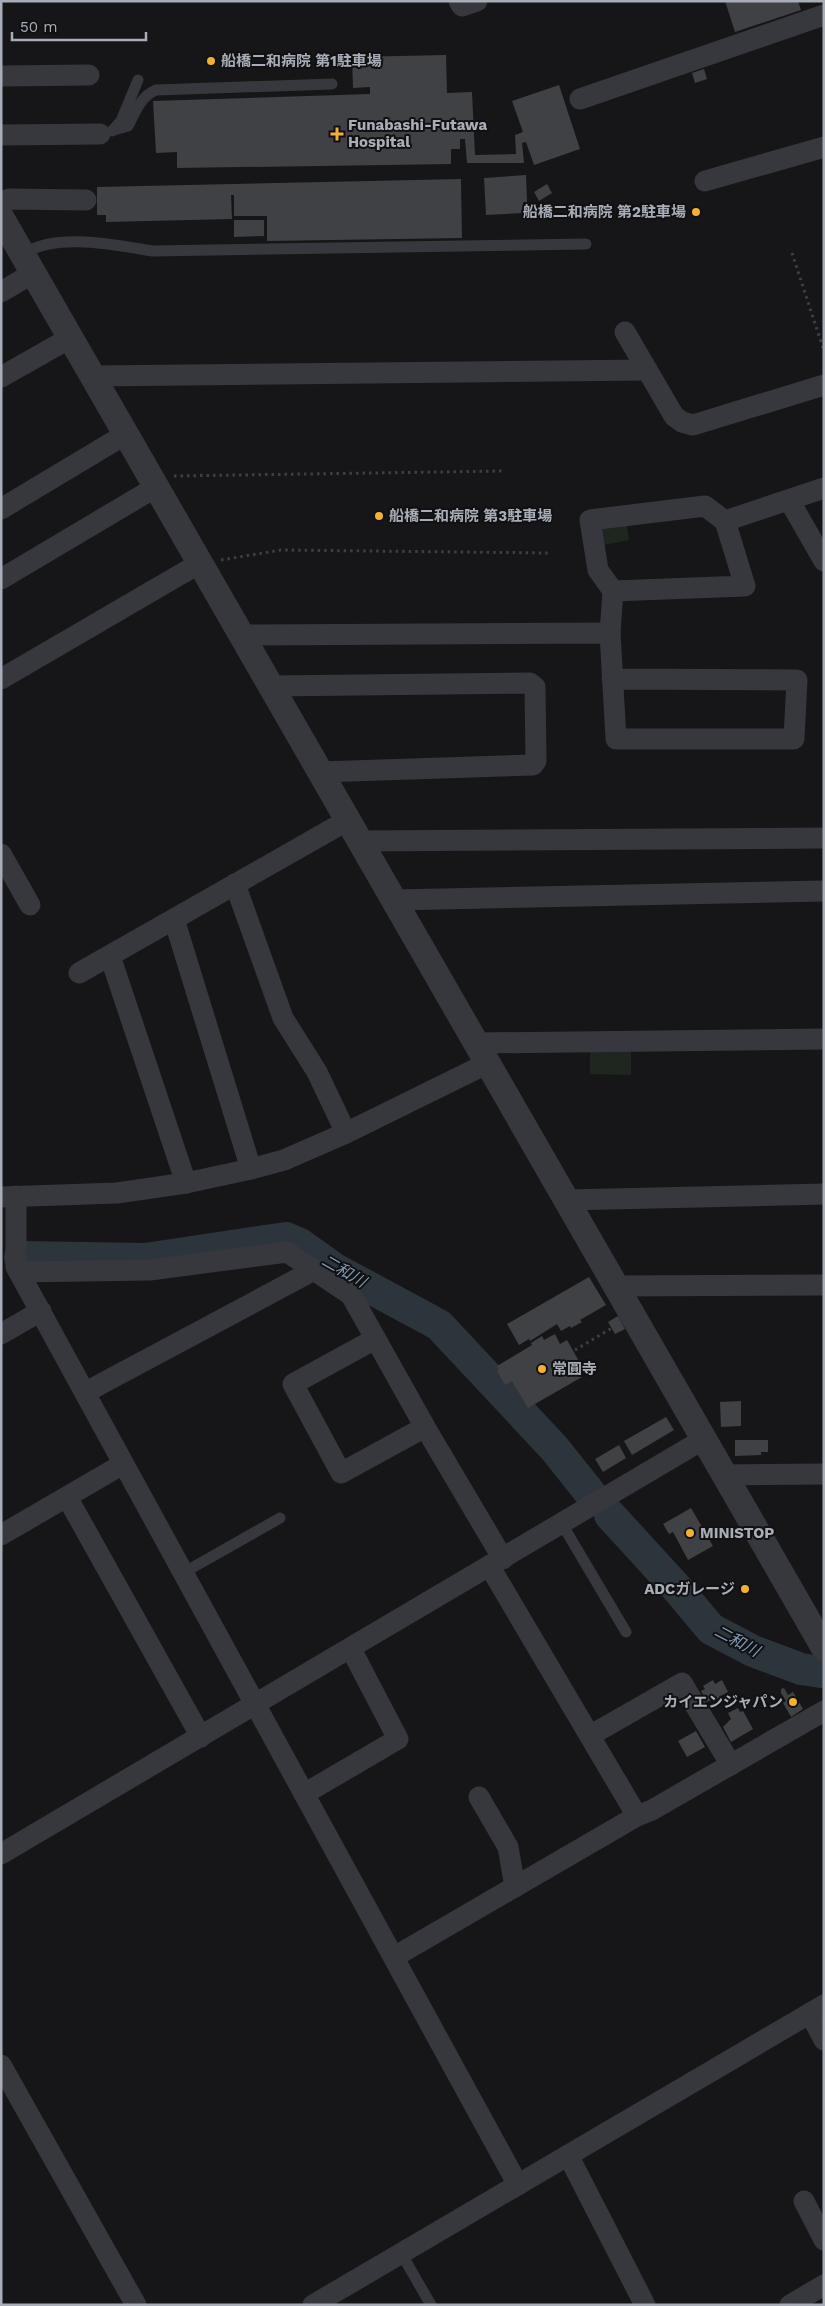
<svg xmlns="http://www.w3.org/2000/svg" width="825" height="2306" font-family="'Work Sans','Noto Sans JP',sans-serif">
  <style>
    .green { fill: #1e261f }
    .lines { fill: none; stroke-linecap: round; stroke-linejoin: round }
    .river { stroke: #2c353c; stroke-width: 32 }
    .building { fill: #404145 }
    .path { stroke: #3d3f44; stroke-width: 3; stroke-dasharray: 2.5 4; stroke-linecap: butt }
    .service { stroke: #37383d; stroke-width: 11 }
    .minor { stroke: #37383d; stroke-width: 21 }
    .tertiary { stroke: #37383d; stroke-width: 26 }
    .poi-dot { fill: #f2b134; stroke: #111113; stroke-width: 2 }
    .labels { text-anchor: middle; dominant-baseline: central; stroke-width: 4; stroke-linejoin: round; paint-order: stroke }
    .poi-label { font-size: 15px; font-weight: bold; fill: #a8adb8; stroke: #111113; text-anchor: start }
    .water-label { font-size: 16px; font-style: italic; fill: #7f9bb3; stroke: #111113 }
  </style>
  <rect width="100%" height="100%" fill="#161618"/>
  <g class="green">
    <path d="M 626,519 L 629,540 L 604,545 L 599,529 Z"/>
    <path d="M 590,1048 L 631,1049 L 631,1075 L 590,1074 Z"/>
  </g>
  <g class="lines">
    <g class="river">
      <path d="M 20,1257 L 145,1259 L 286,1238 L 300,1244 L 335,1269 L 439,1325 L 554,1448 L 590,1493"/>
      <path d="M 610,1515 L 675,1586 L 711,1629 L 753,1651 L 801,1669 L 821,1672"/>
    </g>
  </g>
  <g class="building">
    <path d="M 725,1 L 798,1 L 801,10 L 735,32 Z"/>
    <path d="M 446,55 L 447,93 L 472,92 L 475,155 L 516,154 L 515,135 L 523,132 L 512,101 L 559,85 L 580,149 L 534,165 L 526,142 L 522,143 L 524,163 L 467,163 L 465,139 L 460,139 L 460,149 L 451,149 L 451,164 L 177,168 L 177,152 L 156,153 L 153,101 L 370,94 L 370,87 L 353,88 L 352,57 Z"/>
    <path d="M 704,69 L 707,79 L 695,83 L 692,73 Z"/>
    <path d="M 526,175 L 527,202 L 523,202 L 523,213 L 486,215 L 484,178 Z"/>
    <path d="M 461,179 L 462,238 L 267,241 L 267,216 L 234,216 L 234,195 L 231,195 L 232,219 L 106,222 L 106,215 L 97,215 L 97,187 Z"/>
    <path d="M 547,184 L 552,193 L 539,201 L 534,192 Z"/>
    <path d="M 234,220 L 264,220 L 264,236 L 234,237 Z"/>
    <path d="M 589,1277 L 606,1305 L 580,1320 L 582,1322 L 571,1328 L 570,1326 L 561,1331 L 557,1324 L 530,1341 L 529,1339 L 519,1345 L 507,1324 Z"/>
    <path d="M 618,1316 L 625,1329 L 615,1334 L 608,1322 Z"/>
    <path d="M 555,1334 L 560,1344 L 567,1340 L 580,1363 L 575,1366 L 582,1377 L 528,1408 L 512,1381 L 505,1385 L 497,1371 L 499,1370 L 497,1366 L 532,1345 L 531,1343 L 542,1336 L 544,1340 Z"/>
    <path d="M 741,1401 L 741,1426 L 721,1427 L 720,1402 Z"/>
    <path d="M 666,1417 L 674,1430 L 632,1455 L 624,1441 Z"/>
    <path d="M 735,1440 L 768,1440 L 768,1452 L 761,1452 L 761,1455 L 735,1456 Z"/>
    <path d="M 619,1445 L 626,1458 L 603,1472 L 595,1459 Z"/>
    <path d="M 691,1508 L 713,1546 L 688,1560 L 673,1532 L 669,1534 L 663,1524 Z"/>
    <path d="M 713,1680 L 715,1684 L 722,1680 L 728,1692 L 719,1697 L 720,1700 L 716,1703 L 713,1699 L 707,1702 L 701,1691 L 705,1689 L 703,1686 Z"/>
    <path d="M 784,1688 L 788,1695 L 793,1692 L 803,1709 L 791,1717 L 783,1703 L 786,1701 L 781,1693 L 781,1689 Z"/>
    <path d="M 738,1708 L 740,1712 L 743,1711 L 753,1729 L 731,1742 L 723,1727 L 731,1719 L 728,1713 Z"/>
    <path d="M 696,1731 L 705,1747 L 687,1757 L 678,1741 Z"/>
  </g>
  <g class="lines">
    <g class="path">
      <path d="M 792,253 L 824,351"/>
      <path d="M 174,476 L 503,471"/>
      <path d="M 221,560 L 281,550 L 549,553"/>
      <path d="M 575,1350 L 612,1328"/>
    </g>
    <g class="service">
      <path d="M 114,130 L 128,126 C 136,111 140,97 156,90 L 332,84"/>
      <path d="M 112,131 L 121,121 L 138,80"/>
      <path d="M 23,254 C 56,232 115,245 153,251 L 586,244"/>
      <path d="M 562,1524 L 626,1632"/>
      <path d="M 183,1573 L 280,1518"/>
      <path d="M 401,2253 L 431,2305"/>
    </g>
    <g class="minor">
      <path d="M 459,1 L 462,6 L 477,1"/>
      <path d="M 1,76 L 89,75"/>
      <path d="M 580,99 L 824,15"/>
      <path d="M 1,135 L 100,134"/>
      <path d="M 705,181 L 824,147"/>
      <path d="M 1,203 L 9,199 L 86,200"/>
      <path d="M 1,292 L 33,273"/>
      <path d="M 625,332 L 674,416 L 682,422 L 693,425 L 824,385"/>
      <path d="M 92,376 L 647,370"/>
      <path d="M 1,377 L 70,338"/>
      <path d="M 789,500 L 824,561"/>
      <path d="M 1,509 L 126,434"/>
      <path d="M 725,521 L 824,488"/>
      <path d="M 1,579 L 156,487"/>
      <path d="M 610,633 L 613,591 L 598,570 L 590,520 L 705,506 L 725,521 L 745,586 L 613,591"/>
      <path d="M 242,635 L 610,633 L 616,739 L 794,739 L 797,680 L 612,679"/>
      <path d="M 1,679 L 200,563"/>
      <path d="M 271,686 L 530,683 L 535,687 L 536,761 L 533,765 L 320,772"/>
      <path d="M 360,841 L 824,838"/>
      <path d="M 1,854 L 30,905"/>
      <path d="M 235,884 L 283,1018 L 317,1072 L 346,1133"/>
      <path d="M 394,900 L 824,891"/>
      <path d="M 174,919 L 251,1169"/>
      <path d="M 110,956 L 186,1183"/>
      <path d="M 79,973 L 348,820"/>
      <path d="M 476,1043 L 824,1039"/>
      <path d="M 16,1196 L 16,1267 L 518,2185"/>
      <path d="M 1,1197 L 117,1193 L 186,1183 L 251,1169 L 284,1160 L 346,1133 L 488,1063"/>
      <path d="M 566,1200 L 824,1194"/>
      <path d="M 19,1272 L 150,1270 L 287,1252 L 351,1295 L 425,1427 L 503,1559"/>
      <path d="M 616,1286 L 824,1285"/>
      <path d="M 1,1334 L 41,1311"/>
      <path d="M 375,1339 L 293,1384 L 341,1473 L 425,1427"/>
      <path d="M 86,1392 L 314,1270"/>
      <path d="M 724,1475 L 824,1474"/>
      <path d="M 67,1497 L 201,1737"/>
      <path d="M 1,1535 L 123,1464"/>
      <path d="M 490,1567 L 637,1816"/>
      <path d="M 591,1735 L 682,1683 L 731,1765"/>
      <path d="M 304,1794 L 398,1739 L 351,1649"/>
      <path d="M 479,1797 L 508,1847 L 515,1887"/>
      <path d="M 1,1854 L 704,1439"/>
      <path d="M 394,1957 L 637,1816 L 652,1810 L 824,1711"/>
      <path d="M 810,2013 L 824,2040"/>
      <path d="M 1,2065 L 136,2305"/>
      <path d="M 568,2155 L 645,2305"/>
      <path d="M 804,2201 L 824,2240"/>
      <path d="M 313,2305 L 824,2005"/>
      <path d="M 790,2305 L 824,2285"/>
    </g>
    <path class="tertiary" d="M 1,217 L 824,1648"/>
  </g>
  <g class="poi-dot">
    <circle cx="211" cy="61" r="5"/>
    <path d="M334.5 126.5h5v5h5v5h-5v5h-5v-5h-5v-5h5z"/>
    <circle cx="696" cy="212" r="5"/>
    <circle cx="379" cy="516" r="5"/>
    <circle cx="542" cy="1369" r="5"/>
    <circle cx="690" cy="1533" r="5"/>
    <circle cx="745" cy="1589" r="5"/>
    <circle cx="793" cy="1702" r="5"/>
  </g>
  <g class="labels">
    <g class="poi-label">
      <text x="221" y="61">船橋二和病院 第1駐車場</text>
      <text x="348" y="125">Funabashi-Futawa<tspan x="348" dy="17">Hospital</tspan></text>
      <text x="686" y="212" text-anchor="end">船橋二和病院 第2駐車場</text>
      <text x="389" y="516">船橋二和病院 第3駐車場</text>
      <text x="552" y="1369">常圓寺</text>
      <text x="700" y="1533">MINISTOP</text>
      <text x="735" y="1589" text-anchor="end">ADCガレージ</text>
      <text x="783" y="1702" text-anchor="end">カイエンジャパン</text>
    </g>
    <g class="water-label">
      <text transform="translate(344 1271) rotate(30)">二和川</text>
      <text transform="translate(737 1641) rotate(28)">二和川</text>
    </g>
  </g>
  <rect width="825" height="2306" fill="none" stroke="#a8adb8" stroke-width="5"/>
  <path d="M12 32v8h134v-8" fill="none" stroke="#a8adb8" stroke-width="2.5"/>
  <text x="20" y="32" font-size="15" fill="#a8adb8" stroke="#111113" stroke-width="4" paint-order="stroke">50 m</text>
</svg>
